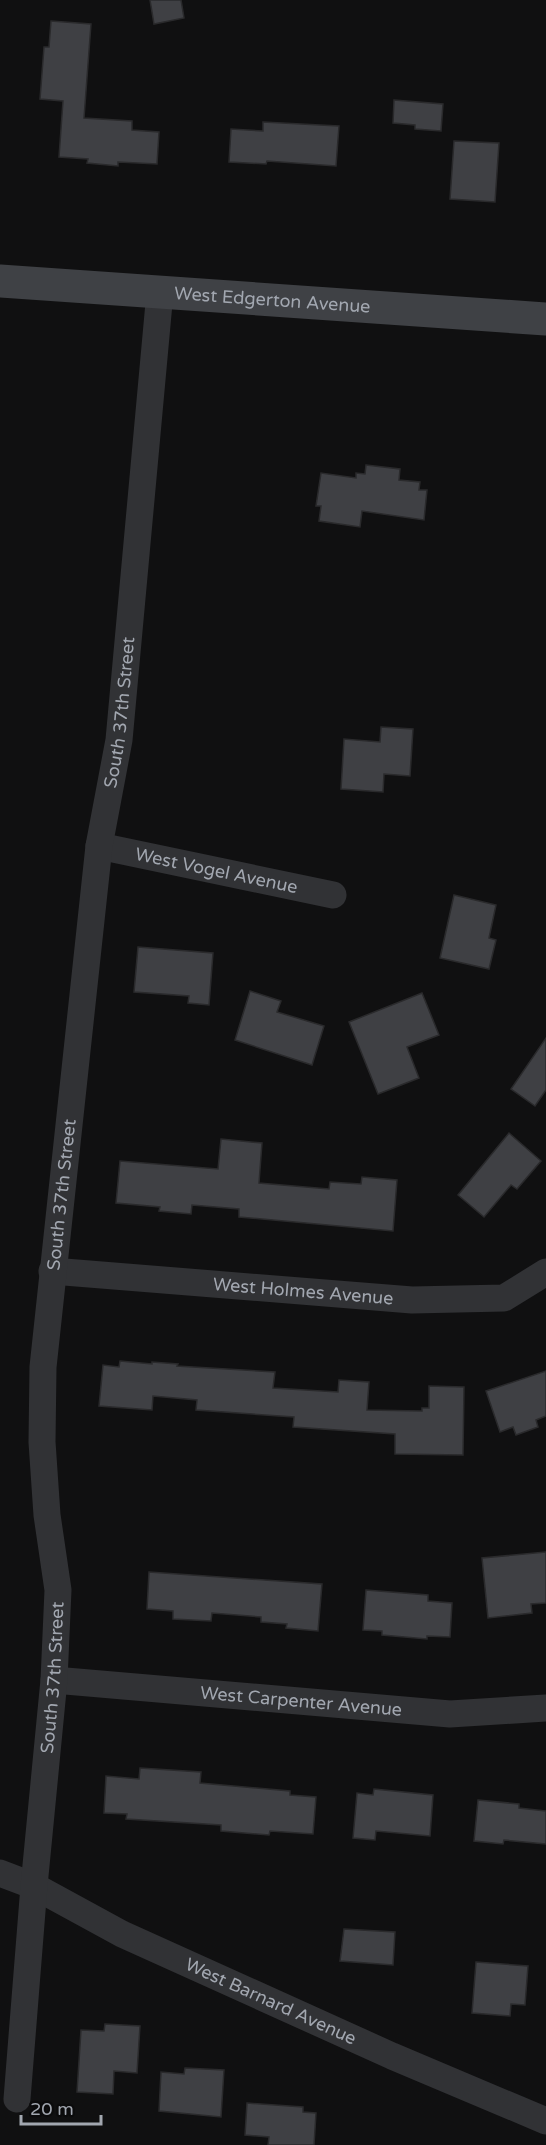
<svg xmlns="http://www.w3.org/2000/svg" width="546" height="2145" font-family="'Varela Round',sans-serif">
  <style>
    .building { fill: #3f4044; stroke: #2a2a2c; stroke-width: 1.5 }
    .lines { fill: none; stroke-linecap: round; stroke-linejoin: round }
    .street { stroke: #313235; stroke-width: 27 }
    .secondary { stroke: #3f4145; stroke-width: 33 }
    .labels { text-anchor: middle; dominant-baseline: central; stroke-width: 5; stroke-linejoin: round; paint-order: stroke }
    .street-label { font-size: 18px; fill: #a2a7b0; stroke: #0b0b0c }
  </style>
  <rect width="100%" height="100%" fill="#101011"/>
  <g class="building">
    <path d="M 150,0 L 181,0 L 184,18 L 154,24 Z"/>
    <path d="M 51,21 L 91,24 L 84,118 L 132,121 L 132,130 L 159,132 L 157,164 L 118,162 L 118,166 L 87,163 L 88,159 L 59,157 L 63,101 L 40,99 L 44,47 L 49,47 Z"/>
    <path d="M 394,100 L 443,104 L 441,131 L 415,129 L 415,125 L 393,123 Z"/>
    <path d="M 263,122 L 339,126 L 336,166 L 267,161 L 266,164 L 229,162 L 231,129 L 263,131 Z"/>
    <path d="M 454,141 L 499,143 L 495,202 L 450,199 Z"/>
    <path d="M 366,465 L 400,469 L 399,480 L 420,482 L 419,490 L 427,490 L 424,520 L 362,511 L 360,527 L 319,521 L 321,506 L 316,506 L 321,473 L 356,478 L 356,473 L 365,474 Z"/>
    <path d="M 381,727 L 413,729 L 410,776 L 384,774 L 383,792 L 341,789 L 344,739 L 380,742 Z"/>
    <path d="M 454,895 L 496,905 L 489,938 L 496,940 L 489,969 L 440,958 Z"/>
    <path d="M 138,947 L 213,953 L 209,1005 L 188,1003 L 189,996 L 134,992 Z"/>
    <path d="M 250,991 L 281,1001 L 277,1012 L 324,1026 L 312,1065 L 235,1040 Z"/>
    <path d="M 422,993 L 439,1035 L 407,1047 L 419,1078 L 378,1094 L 349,1022 Z"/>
    <path d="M 546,1038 L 546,1090 L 535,1106 L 511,1089 Z"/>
    <path d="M 509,1133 L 541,1161 L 517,1189 L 511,1185 L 484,1217 L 458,1195 Z"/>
    <path d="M 221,1139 L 262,1143 L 259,1183 L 329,1189 L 330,1182 L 361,1184 L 362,1177 L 397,1180 L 393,1231 L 239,1217 L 239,1209 L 192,1205 L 191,1214 L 159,1211 L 160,1207 L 116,1203 L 120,1161 L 218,1169 Z"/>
    <path d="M 120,1361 L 152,1364 L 152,1362 L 178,1364 L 177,1366 L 275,1372 L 273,1388 L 338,1392 L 339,1380 L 369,1382 L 367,1410 L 422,1411 L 422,1408 L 429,1408 L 429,1386 L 464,1387 L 463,1455 L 395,1454 L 395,1434 L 293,1427 L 294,1417 L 196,1410 L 197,1400 L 153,1396 L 152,1410 L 99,1406 L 103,1365 L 119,1367 Z"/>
    <path d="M 546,1371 L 546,1416 L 536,1420 L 538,1427 L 516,1435 L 513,1427 L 500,1432 L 486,1391 Z"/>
    <path d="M 546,1552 L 546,1603 L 531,1604 L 532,1613 L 488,1618 L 482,1558 Z"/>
    <path d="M 149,1572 L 322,1584 L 318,1631 L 286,1628 L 287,1624 L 261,1622 L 261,1617 L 212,1613 L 211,1621 L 173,1619 L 173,1611 L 147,1609 Z"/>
    <path d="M 366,1590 L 428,1595 L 428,1601 L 452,1603 L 450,1637 L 427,1636 L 427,1639 L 382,1635 L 382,1631 L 363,1630 Z"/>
    <path d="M 140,1768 L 201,1772 L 200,1783 L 290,1791 L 290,1795 L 316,1797 L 313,1834 L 270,1831 L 269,1835 L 221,1831 L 221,1825 L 126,1819 L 127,1814 L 104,1813 L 106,1776 L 139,1779 Z"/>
    <path d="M 374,1789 L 433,1795 L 430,1836 L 376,1831 L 375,1840 L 353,1838 L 357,1793 L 373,1795 Z"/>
    <path d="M 478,1800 L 519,1804 L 519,1808 L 546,1811 L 546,1844 L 504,1840 L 503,1844 L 474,1841 Z"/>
    <path d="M 344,1929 L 395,1932 L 393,1965 L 340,1961 Z"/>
    <path d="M 476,1962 L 528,1966 L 525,2005 L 511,2004 L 510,2016 L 472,2013 Z"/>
    <path d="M 105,2024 L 140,2026 L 137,2073 L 114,2071 L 113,2094 L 77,2092 L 81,2030 L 104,2031 Z"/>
    <path d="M 185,2068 L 224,2070 L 221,2117 L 159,2111 L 161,2072 L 184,2074 Z"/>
    <path d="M 247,2103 L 303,2107 L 303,2112 L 316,2113 L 314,2145 L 268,2145 L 269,2137 L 245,2135 Z"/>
  </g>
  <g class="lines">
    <g class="street">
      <path id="s1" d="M 99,846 L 333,895"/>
      <path id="s2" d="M 52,1271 L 412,1300 L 504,1298 L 546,1272"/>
      <path id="s3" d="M 54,1680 L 450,1714 L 546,1708"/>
      <path id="s4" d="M 0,1873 L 34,1886 L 122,1934 L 392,2056 L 546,2121"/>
      <path id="s5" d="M 17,2099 L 34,1886 L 54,1680 L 58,1590 L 47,1515 L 42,1442 L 43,1367 L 99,846 L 119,740 L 160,292"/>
    </g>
    <path class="secondary" id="s6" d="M 0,281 L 546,319"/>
  </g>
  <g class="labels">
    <g class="street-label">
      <text stroke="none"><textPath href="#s6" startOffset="273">West Edgerton Avenue</textPath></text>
      <text stroke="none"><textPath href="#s5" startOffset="1394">South 37th Street</textPath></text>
      <text stroke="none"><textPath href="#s1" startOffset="120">West Vogel Avenue</textPath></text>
      <text stroke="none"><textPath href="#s5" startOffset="908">South 37th Street</textPath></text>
      <text stroke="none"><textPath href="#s2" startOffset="252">West Holmes Avenue</textPath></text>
      <text stroke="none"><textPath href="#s5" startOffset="423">South 37th Street</textPath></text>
      <text stroke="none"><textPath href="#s3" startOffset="248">West Carpenter Avenue</textPath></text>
      <text stroke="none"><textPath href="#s4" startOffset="300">West Barnard Avenue</textPath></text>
    </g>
  </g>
  <path d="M21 2115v9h80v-9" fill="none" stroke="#a2a7b0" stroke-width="3"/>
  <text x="30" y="2115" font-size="18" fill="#a2a7b0" stroke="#0b0b0c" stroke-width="4.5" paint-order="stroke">20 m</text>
</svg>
